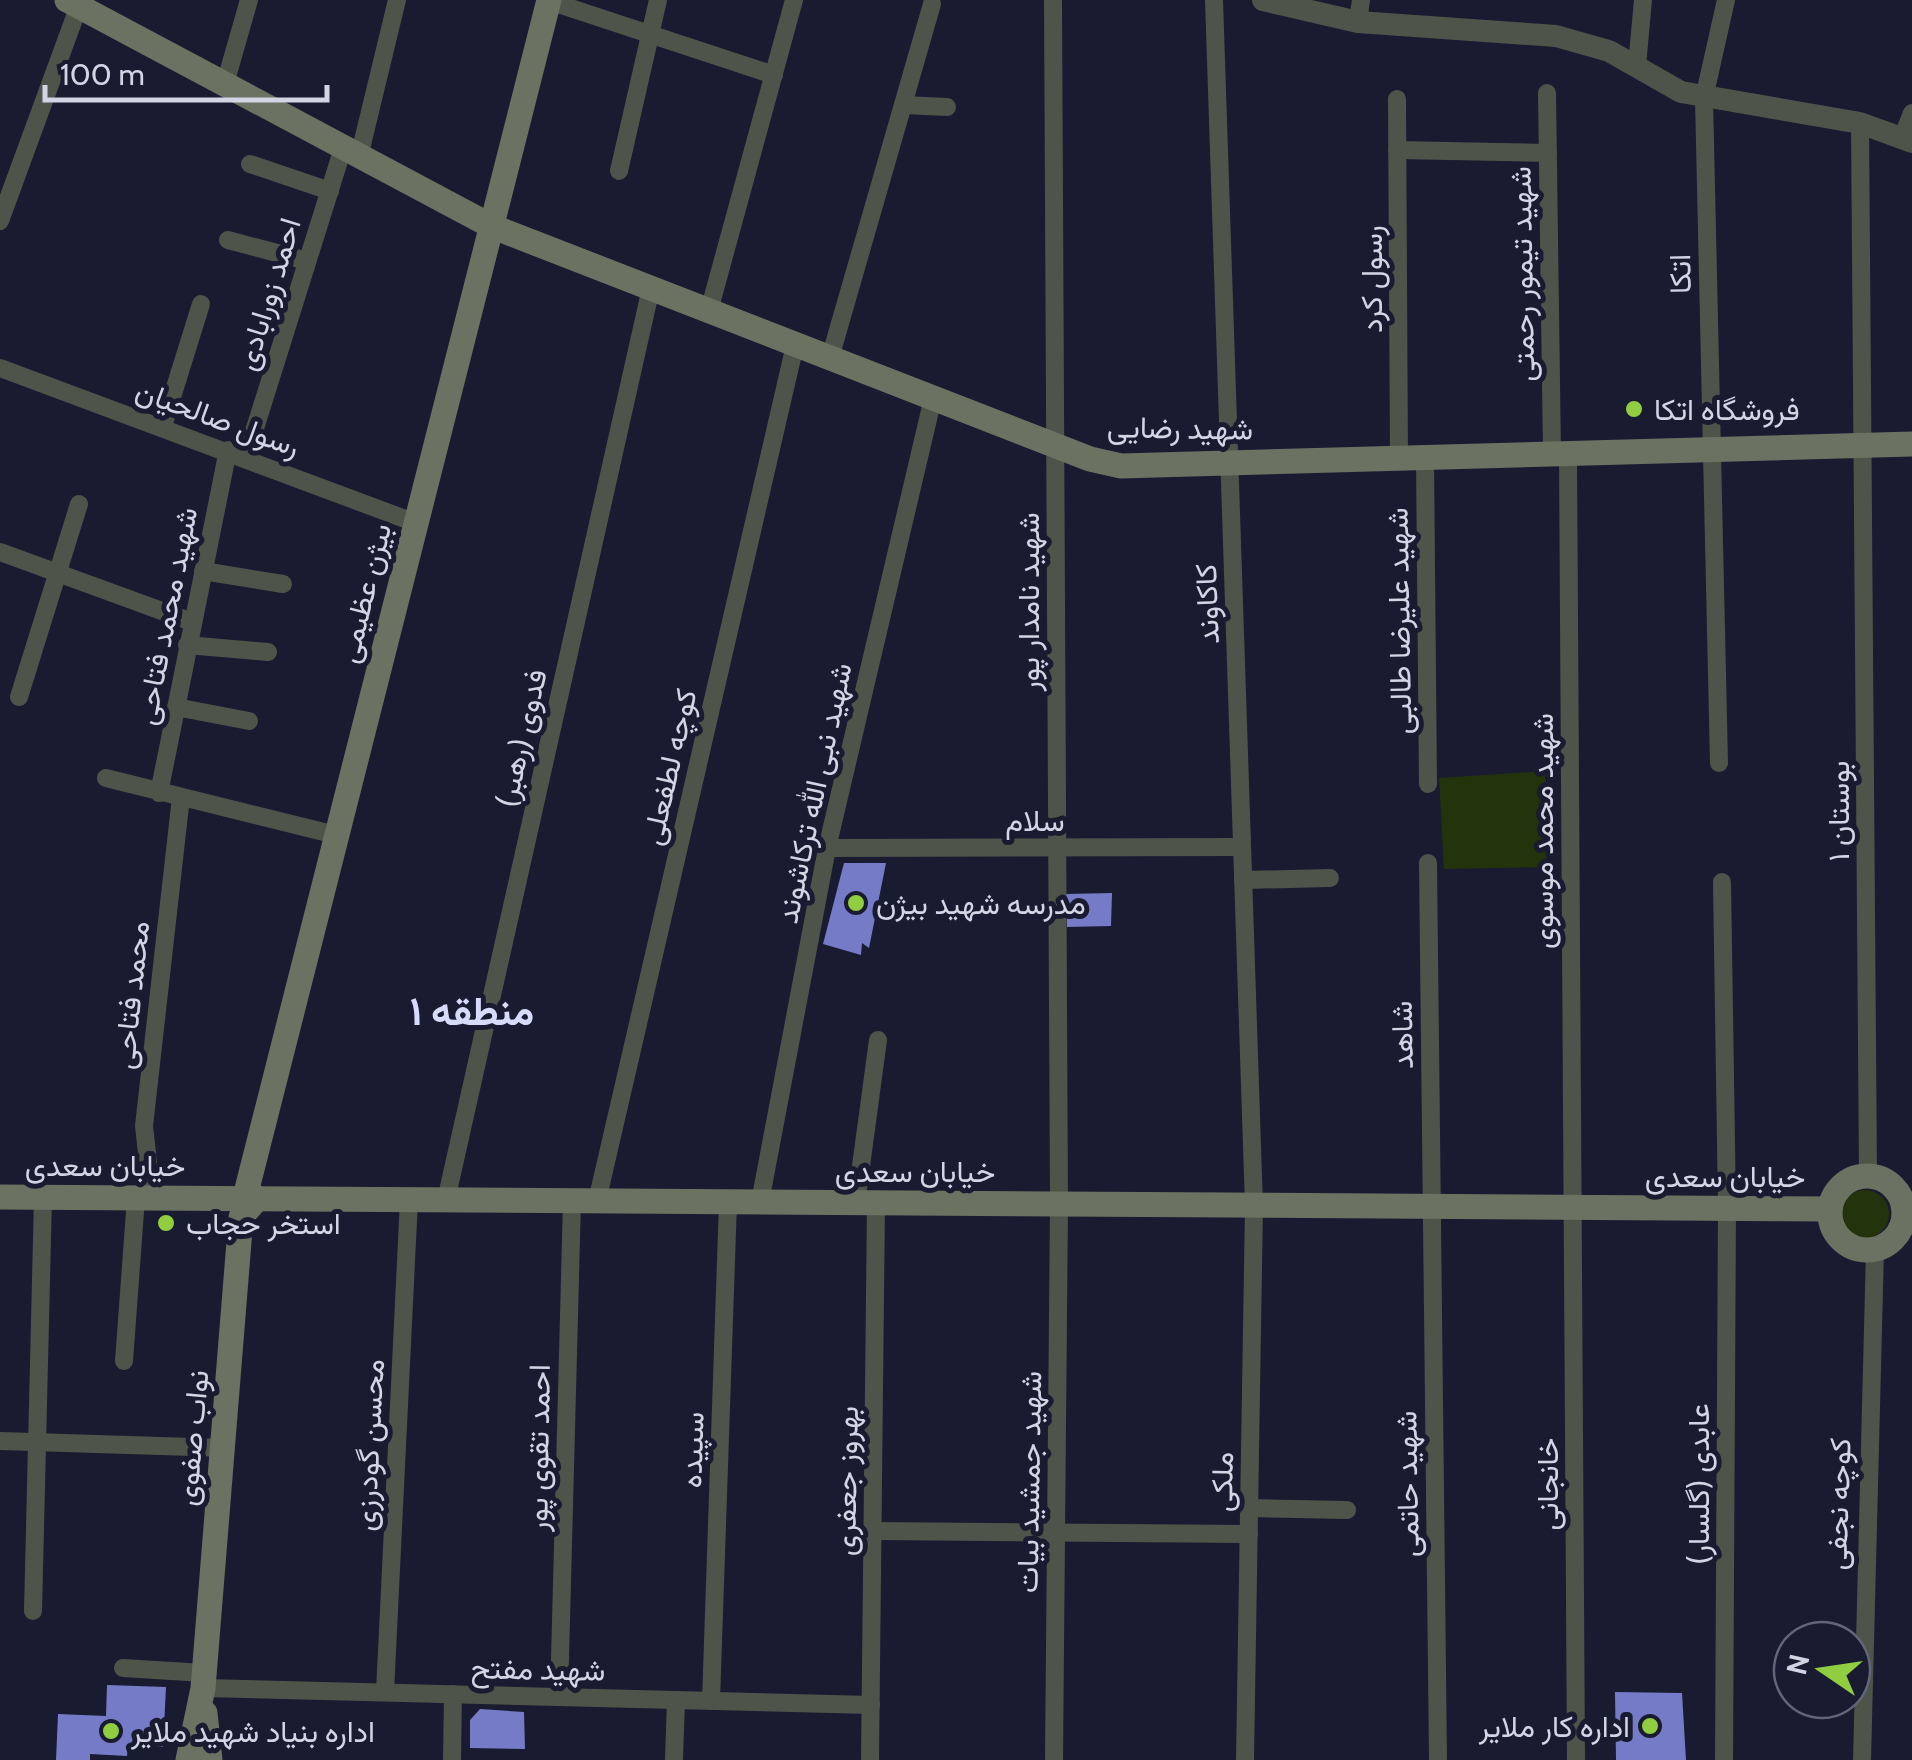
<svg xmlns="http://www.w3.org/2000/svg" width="1912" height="1760" font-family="Cabin,Vazirmatn,sans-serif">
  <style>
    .green { fill: #23340c }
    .building { fill: #757bc7 }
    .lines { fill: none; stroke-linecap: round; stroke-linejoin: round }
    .minor { stroke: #4e5449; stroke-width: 18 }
    .tertiary { stroke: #4e5449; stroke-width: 22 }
    .secondary { stroke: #6a7361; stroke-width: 25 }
    .poi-dot { fill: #90cd40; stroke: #191b31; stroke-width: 4 }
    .labels { text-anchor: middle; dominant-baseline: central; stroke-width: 10; stroke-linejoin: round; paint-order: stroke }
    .street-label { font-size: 30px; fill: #d3d5e5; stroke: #191b31 }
    .poi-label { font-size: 30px; fill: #d3d5e5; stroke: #191b31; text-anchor: start }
    .district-label { font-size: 40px; font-weight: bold; fill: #d7dbfb; stroke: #191b31 }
  </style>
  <rect width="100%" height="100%" fill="#191b31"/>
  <g class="green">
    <path d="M 1546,771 L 1547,867 L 1444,869 L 1439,778 Z"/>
    <circle cx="1865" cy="1214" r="24"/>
  </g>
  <g class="building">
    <path d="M 844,863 L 886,863 L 869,948 L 862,943 L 861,955 L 823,944 Z"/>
    <path d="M 1112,893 L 1111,926 L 1067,927 L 1066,894 Z"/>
    <path d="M 107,1685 L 166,1687 L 163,1747 L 128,1745 L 127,1756 L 90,1754 L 90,1760 L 56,1760 L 58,1714 L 106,1716 Z"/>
    <path d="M 1615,1692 L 1682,1693 L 1686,1760 L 1616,1760 Z"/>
    <path d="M 480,1709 L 524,1712 L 525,1749 L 470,1748 L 470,1720 Z"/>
  </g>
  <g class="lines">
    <g class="minor">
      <path d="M 1053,0 L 1059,1204 L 1054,1760"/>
      <path d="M 1214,0 L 1254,1206 L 1245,1760"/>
      <path d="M 549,1 L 774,75"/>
      <path d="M 1358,22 L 1361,0"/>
      <path d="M 1637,66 L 1643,0"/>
      <path d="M 225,84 L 249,0"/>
      <path d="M 1547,93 L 1552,454"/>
      <path d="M 1397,99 L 1399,459"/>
      <path d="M 903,105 L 947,107"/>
      <path d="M 1860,123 L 1868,1175"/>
      <path d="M 1902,138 L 1912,113"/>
      <path d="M 1397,150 L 1548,153"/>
      <path d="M 359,157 L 397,0"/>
      <path d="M 250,164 L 330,191"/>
      <path d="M 619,171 L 658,0"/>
      <path d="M 0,221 L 81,0"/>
      <path d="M 228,240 L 307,261"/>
      <path d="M 709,311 L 794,0"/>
      <path d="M 830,358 L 932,4"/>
      <path d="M 0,368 L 416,523"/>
      <path d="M 163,426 L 201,304"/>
      <path d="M 1568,454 L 1576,1760"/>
      <path d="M 246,457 L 343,148"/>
      <path d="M 1425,458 L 1428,784"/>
      <path d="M 0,552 L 192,622"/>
      <path d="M 203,571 L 283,584"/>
      <path d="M 187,645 L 268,652"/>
      <path d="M 19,697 L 79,504"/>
      <path d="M 176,707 L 249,721"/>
      <path d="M 1719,763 L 1704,98 L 1726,0"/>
      <path d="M 106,778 L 336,835"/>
      <path d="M 159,793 L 228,450"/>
      <path d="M 827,848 L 1242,847"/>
      <path d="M 1428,863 L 1438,1760"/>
      <path d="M 1243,880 L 1330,878"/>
      <path d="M 1722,882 L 1727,1208 L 1724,1760"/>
      <path d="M 152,1198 L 144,1126 L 181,797"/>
      <path d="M 446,1200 L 651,288"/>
      <path d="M 597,1201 L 795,345"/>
      <path d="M 760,1202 L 827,848 L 933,398"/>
      <path d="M 856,1203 L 878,1040"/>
      <path d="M 1904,1218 L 1912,1217"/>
      <path d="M 124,1361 L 136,1198"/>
      <path d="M 0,1441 L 225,1448"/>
      <path d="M 1249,1508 L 1347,1510"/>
      <path d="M 873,1531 L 1249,1534"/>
      <path d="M 33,1611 L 43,1197"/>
      <path d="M 123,1668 L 204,1673"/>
      <path d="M 203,1688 L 871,1705"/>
      <path d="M 385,1692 L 409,1200"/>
      <path d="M 559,1697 L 572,1201"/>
      <path d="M 711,1701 L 728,1202"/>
      <path d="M 452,1760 L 453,1694"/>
      <path d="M 674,1760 L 676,1700"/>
      <path d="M 870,1760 L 876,1203"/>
      <path d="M 1862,1760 L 1875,1250"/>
    </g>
    <path class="tertiary" d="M 1263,0 L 1358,22 L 1556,36 L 1609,51 L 1681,92 L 1860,123 L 1912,142"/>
    <g class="secondary">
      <path d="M 67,0 L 491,226 L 1090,459 L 1121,466 L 1912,444"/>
      <circle cx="1867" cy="1213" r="37"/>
      <path d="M 0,1197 L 1830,1209"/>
      <path d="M 205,1713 L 210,1760"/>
      <path d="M 188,1760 L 203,1688 L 241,1217 L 257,1199 L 247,1189 L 549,0"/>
    </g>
  </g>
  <g class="poi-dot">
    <circle cx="1634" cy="409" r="10"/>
    <circle cx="856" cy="903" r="10"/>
    <circle cx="166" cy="1223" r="10"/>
    <circle cx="1650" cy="1726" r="10"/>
    <circle cx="111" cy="1731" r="10"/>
  </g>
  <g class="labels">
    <g class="street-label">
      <text transform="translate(1522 274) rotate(-91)">شهید تیمور رحمتی</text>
      <text transform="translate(1680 274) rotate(-91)">اتکا</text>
      <text transform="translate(1371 279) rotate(-90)">رسول کرد</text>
      <text transform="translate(268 294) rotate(-73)">احمد زورابادی</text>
      <text transform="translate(218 418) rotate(20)">رسول صالحیان</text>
      <text transform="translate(1180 428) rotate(1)">شهید رضایی</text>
      <text transform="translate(364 593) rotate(-76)">بیژن عظیمی</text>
      <text transform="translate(1028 602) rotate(-90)">شهید نامدار پور</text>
      <text transform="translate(1207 604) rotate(-92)">کاکاوند</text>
      <text transform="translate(166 616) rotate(-79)">شهید محمد فتاحی</text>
      <text transform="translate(1399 621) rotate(-91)">شهید علیرضا طالبی</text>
      <text transform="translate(521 738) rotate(-77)">فدوی (رهبر)</text>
      <text transform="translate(669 767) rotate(-77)">کوچه لطفعلی</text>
      <text transform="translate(814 793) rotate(-78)">شهید نبی الله ترکاشوند</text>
      <text transform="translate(1838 811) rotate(-90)">بوستان ۱</text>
      <text x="1035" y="820">سلام</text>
      <text transform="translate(1542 831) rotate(-90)">شهید محمد موسوی</text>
      <text transform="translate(131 995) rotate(-84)">محمد فتاحی</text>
      <text transform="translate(1402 1035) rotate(-91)">شاهد</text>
      <text x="105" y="1165">خیابان سعدی</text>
      <text x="915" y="1171">خیابان سعدی</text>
      <text x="1725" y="1176">خیابان سعدی</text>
      <text transform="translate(192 1438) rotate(-85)">نواب صفوی</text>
      <text transform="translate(369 1445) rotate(-87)">محسن گودرزی</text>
      <text transform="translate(538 1448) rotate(-89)">احمد تقوی پور</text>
      <text transform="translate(692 1450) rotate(-88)">سپیده</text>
      <text transform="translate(846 1481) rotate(-89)">بهروز جعفری</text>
      <text transform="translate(1029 1482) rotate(-89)">شهید جمشید بیات</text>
      <text transform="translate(1222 1482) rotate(-89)">ملکی</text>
      <text transform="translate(1407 1484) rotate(-91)">شهید حاتمی</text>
      <text transform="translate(1547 1484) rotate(-90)">خانجانی</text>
      <text transform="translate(1698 1484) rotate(-90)">عابدی (گلسار)</text>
      <text transform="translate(1838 1504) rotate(-88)">کوچه نجفی</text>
      <text transform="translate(538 1669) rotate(1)">شهید مفتح</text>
    </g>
    <g class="poi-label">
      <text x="1654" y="409">فروشگاه اتکا</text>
      <text x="876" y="903">مدرسه شهید بیژن</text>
      <text x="186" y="1223">استخر حجاب</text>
      <text x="1630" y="1726" text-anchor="end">اداره کار ملایر</text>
      <text x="131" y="1731">اداره بنیاد شهید ملایر</text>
    </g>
    <g class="district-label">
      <text x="472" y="1010">منطقه ۱</text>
    </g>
  </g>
  <g transform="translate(1822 1670) rotate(283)"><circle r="48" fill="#191b31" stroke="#636579" stroke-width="2.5"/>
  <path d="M0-8L18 38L0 25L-18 38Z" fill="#90cd40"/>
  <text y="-15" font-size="28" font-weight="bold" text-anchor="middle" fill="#d3d5e5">N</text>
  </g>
  <path d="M45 85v15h282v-15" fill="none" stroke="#d3d5e5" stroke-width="5"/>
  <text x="60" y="85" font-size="30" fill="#d3d5e5" stroke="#191b31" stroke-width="8" paint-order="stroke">100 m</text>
</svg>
